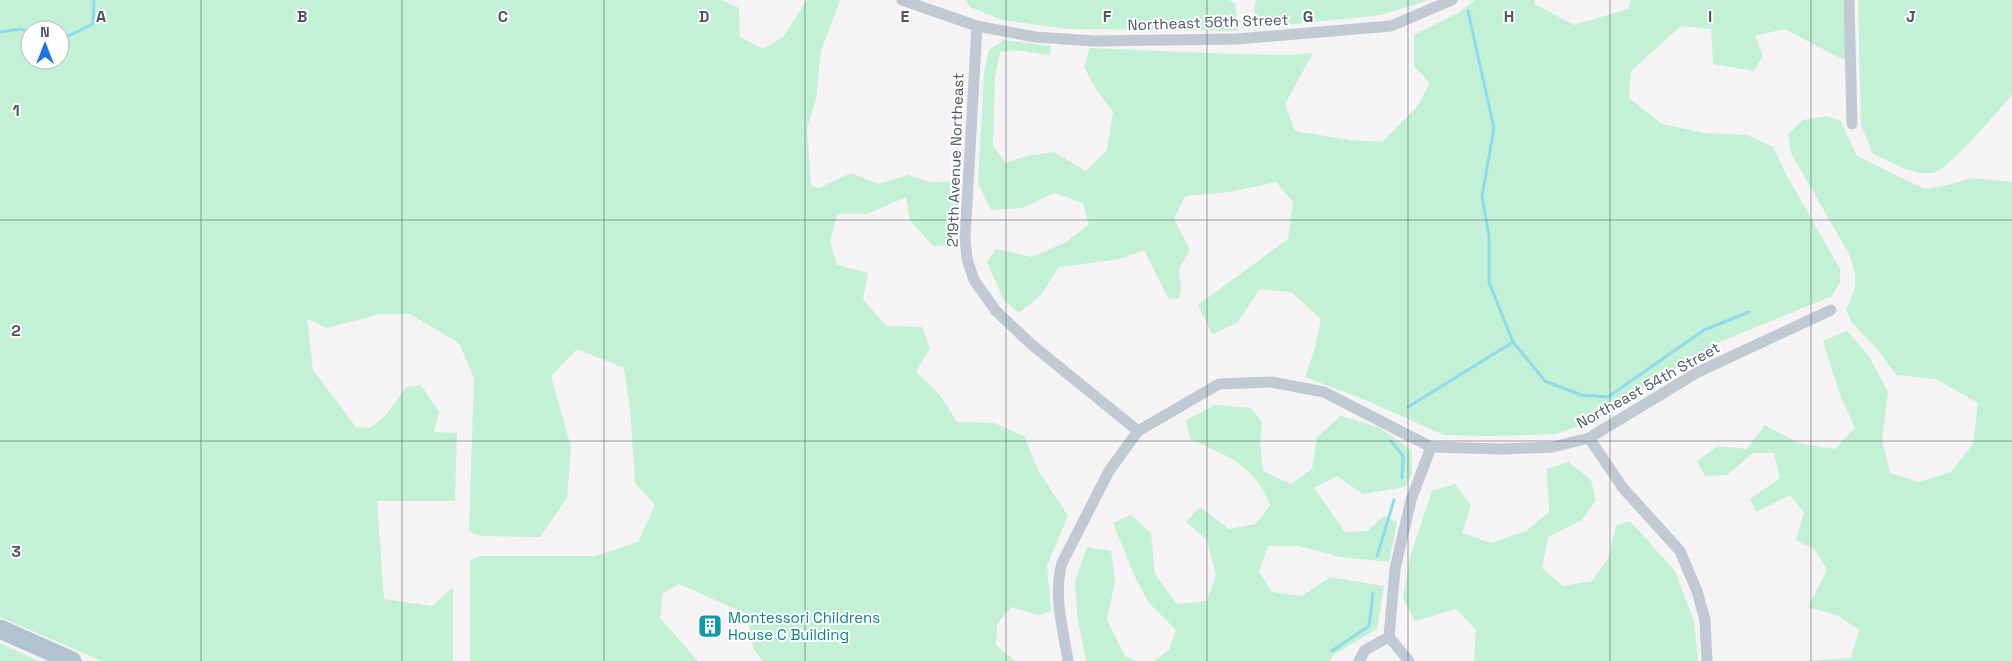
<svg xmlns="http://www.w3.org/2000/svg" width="2012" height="661" font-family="'Space Grotesk',sans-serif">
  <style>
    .green { fill: #c3f1d5; fill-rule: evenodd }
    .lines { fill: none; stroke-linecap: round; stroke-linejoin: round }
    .stream { stroke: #90daee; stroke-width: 3 }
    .minor { stroke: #c1cad2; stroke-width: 11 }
    .primary { stroke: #b3c2d1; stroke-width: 19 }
    .grid { fill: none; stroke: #4a5661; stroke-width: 1; stroke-opacity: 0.55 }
    .labels { text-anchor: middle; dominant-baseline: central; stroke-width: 4; stroke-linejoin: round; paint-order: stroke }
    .street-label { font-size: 15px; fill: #4a5661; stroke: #fff }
    .culture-label { font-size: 15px; fill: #0d838f; stroke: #fff; text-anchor: start }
    .grid-label { font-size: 16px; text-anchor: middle; font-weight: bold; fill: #4a5661; stroke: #fff; stroke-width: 4; stroke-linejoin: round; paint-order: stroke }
  </style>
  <rect width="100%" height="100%" fill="#f5f3f3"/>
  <g class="green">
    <path d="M 0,0 L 722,0 L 739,8 L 740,37 L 763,49 L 783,37 L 807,0 L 840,0 L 821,51 L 816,99 L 807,128 L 811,186 L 819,188 L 851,173 L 878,184 L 908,175 L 929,182 L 961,181 L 956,246 L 933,246 L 910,220 L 906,197 L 867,214 L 837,214 L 830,242 L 837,265 L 868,273 L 863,299 L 886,326 L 922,327 L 930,348 L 916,372 L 940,395 L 957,422 L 994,423 L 1024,436 L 1038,470 L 1068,516 L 1047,565 L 1051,612 L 1038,615 L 1011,607 L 997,624 L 996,645 L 1015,661 L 763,661 L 754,650 L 747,614 L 679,584 L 663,593 L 660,618 L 698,661 L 470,661 L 470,561 L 479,556 L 596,556 L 638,542 L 655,505 L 635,483 L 630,408 L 624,368 L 577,349 L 551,376 L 571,447 L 567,498 L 540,537 L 480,536 L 469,531 L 474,378 L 459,343 L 410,314 L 380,314 L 327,328 L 307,319 L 313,370 L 356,427 L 370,428 L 386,415 L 406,387 L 421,385 L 439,412 L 434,432 L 457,433 L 455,501 L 377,501 L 384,599 L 432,606 L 453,587 L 453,661 L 102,661 L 0,617 ZM 30,30 L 60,30 L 60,60 L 30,60 Z"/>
    <path d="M 966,0 L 1228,0 L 1235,3 L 1238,31 L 1069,29 L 1002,20 L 970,7 Z"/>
    <path d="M 1257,0 L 1429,0 L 1381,15 L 1256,28 L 1254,6 Z"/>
    <path d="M 1475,0 L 1535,0 L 1534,4 L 1574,25 L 1628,9 L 1631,0 L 1843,0 L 1846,61 L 1784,29 L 1755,36 L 1763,56 L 1754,71 L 1713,64 L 1711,29 L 1681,26 L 1631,71 L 1629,98 L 1662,124 L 1704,133 L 1747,135 L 1773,147 L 1786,174 L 1840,269 L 1840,282 L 1832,296 L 1722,341 L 1651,383 L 1596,420 L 1556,434 L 1488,436 L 1444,435 L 1363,399 L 1305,377 L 1315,348 L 1321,319 L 1291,292 L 1260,289 L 1237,323 L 1212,334 L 1198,305 L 1288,239 L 1293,202 L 1276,182 L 1230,192 L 1185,196 L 1174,219 L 1190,250 L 1179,269 L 1181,291 L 1178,299 L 1168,298 L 1144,250 L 1120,259 L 1059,267 L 1040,296 L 1019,313 L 1004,300 L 987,262 L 996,249 L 1032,257 L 1066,242 L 1089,225 L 1083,203 L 1054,193 L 1023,208 L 991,210 L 978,183 L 984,73 L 989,50 L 1004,40 L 1051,46 L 1050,55 L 1015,50 L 1000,52 L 995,77 L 993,146 L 1006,163 L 1026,156 L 1054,152 L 1086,171 L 1107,150 L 1113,112 L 1096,89 L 1084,67 L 1090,48 L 1230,54 L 1294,55 L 1313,53 L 1285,104 L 1295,131 L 1350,140 L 1382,142 L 1417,107 L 1430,83 L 1414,66 L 1414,35 L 1458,13 Z"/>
    <path d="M 1858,0 L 2012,0 L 2012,95 C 1999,109 1947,172 1932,173 C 1911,175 1892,162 1873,154 L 1861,125 Z"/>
    <path d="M 1826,116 L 1841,121 L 1857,156 L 1925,189 L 1948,185 L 1972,178 L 2012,182 L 2012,661 L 1804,661 L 1851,658 L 1859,630 L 1839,616 L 1808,607 L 1827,570 L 1815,550 L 1796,540 L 1804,512 L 1790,495 L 1756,512 L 1750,499 L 1780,478 L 1774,453 L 1753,453 L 1727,475 L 1705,476 L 1697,461 L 1718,446 L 1747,449 L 1765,425 L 1798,443 L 1835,449 L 1855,428 L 1840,395 L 1823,341 L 1847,331 L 1869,356 L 1888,392 L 1882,440 L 1890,473 L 1919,482 L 1951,472 L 1973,444 L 1978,403 L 1936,379 L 1896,375 L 1879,351 L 1852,323 L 1846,309 C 1858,286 1858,279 1849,254 L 1791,153 L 1788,134 L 1803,120 Z"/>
    <path d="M 1215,405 L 1251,408 L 1262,422 L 1260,442 L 1263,471 L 1291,484 L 1312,469 L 1317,437 L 1341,416 L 1380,428 L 1411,450 L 1412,473 L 1405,487 L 1363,494 L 1337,476 L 1314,488 L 1345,532 L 1367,531 L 1384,516 L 1397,522 L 1389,562 L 1341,557 L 1298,546 L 1268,546 L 1259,571 L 1272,592 L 1302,596 L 1330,577 L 1384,586 L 1377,629 L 1333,655 L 1330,661 L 1154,661 L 1169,650 L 1176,630 L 1149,603 L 1134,575 L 1113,523 L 1131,515 L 1151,533 L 1155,574 L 1177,604 L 1207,601 L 1216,575 L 1207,540 L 1186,522 L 1200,507 L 1229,529 L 1256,524 L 1270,505 C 1253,463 1229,457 1190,439 L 1186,420 Z"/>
    <path d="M 1569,462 L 1591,480 L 1596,500 L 1583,519 L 1548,537 L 1542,568 L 1563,586 L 1592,581 L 1608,559 L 1616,526 L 1630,521 L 1675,571 L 1694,621 L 1698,661 L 1474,661 L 1476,630 L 1456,609 L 1415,621 L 1403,598 L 1410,557 L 1432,491 L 1455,484 L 1471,505 L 1462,533 L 1491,543 L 1526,531 L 1549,512 L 1547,469 Z"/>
    <path d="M 1087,547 L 1111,551 L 1115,581 L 1107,620 L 1125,656 L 1136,661 L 1086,661 L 1077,615 L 1075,581 Z"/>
    <path d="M 0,643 L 38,661 L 0,661 Z"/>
  </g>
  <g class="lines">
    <g class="stream">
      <path d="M 1468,11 L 1494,128 L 1482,196 L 1489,236 L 1489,282 L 1513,342 L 1545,381 L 1581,395 L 1608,397 L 1704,330 L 1749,312"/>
      <path d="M 0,32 L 21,29 L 30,32"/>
      <path d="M 60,40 L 93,24 L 94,0"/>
      <path d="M 1408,407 L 1513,342"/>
      <path d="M 1391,441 L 1403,456 L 1402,478"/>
      <path d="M 1377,556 L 1394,500"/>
      <path d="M 1332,651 L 1369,626 L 1373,593"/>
    </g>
    <g class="minor">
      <path d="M 902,0 L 977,26 L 1035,37 L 1094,41 L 1236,39 L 1391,26 L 1452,0"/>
      <path d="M 1849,0 L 1852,124"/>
      <path d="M 977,26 L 965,238 L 967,259 L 974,280 L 996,311 L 1031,344 L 1138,431"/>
      <path d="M 1589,438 L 1623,488 L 1680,551 L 1697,591 L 1705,620 L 1707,661"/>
      <path d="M 1068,661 C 1063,629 1053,595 1062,563 L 1109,471 L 1138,431 L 1219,384 L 1271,382 L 1324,392 L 1431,447 L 1502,449 L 1553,447 L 1589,438 L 1698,372 L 1831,310"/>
      <path d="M 1359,661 L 1365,650 L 1389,637"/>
      <path d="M 1409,661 L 1389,637 L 1395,569 L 1411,500 L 1431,447"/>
    </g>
    <path class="primary" d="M 0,629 L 72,661"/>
  </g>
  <path class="grid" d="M 201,0 L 201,661M 402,0 L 402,661M 604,0 L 604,661M 805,0 L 805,661M 1006,0 L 1006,661M 1207,0 L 1207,661M 1408,0 L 1408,661M 1610,0 L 1610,661M 1811,0 L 1811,661M 0,220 L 2012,220M 0,441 L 2012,441"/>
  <defs>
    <g id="building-square" transform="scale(1.25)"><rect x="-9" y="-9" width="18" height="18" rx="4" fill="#0f9aa8" stroke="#fff"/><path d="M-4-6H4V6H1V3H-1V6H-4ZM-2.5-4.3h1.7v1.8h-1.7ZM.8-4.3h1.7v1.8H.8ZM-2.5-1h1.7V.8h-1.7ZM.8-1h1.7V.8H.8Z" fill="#fff"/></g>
  </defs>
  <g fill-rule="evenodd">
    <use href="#building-square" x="710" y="626"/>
  </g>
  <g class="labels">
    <g class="street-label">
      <text transform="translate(1208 22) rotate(-2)">Northeast 56th Street</text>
      <text transform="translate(955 160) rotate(-88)">219th Avenue Northeast</text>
      <text transform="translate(1648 385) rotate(-29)">Northeast 54th Street</text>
    </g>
    <g class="culture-label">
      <text x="728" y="617">Montessori Childrens<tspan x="728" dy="17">House C Building</tspan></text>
    </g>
  </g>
  <g class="grid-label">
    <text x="101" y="22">A</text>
    <text x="302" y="22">B</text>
    <text x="503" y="22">C</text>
    <text x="704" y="22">D</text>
    <text x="905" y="22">E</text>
    <text x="1107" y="22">F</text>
    <text x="1308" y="22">G</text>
    <text x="1509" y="22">H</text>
    <text x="1710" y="22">I</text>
    <text x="1911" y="22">J</text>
    <text x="16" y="116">1</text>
    <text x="16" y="336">2</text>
    <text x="16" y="557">3</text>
  </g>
  <g transform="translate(45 45)"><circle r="24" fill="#ffffff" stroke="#b7bbc0"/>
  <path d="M0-4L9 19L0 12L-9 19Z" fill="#1a73e8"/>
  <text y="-8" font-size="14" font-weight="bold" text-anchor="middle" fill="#4a5661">N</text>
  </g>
</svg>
